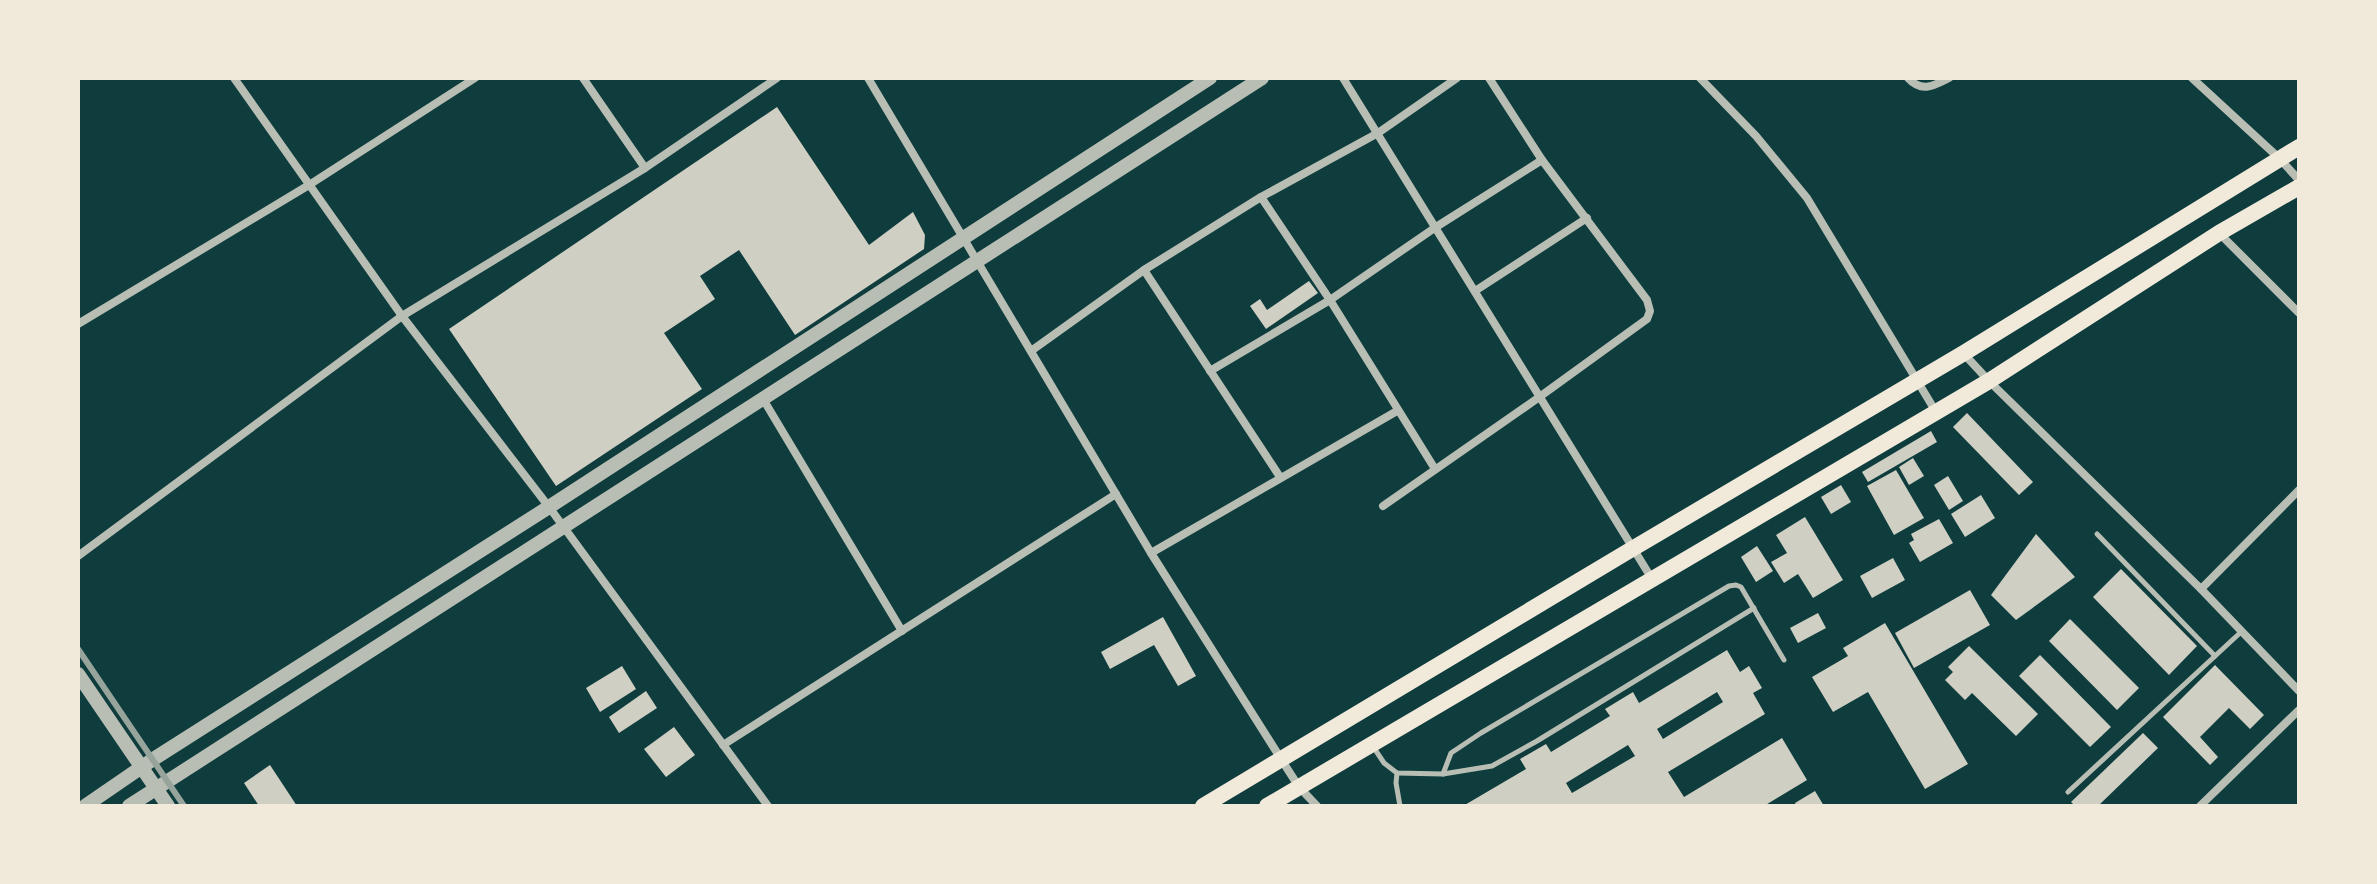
<svg xmlns="http://www.w3.org/2000/svg" width="2377" height="884" font-family="Jost,sans-serif">
  <style>
    .building { fill: #cfcfc3; fill-rule: evenodd }
    .lines { fill: none; stroke-linecap: round; stroke-linejoin: round }
    .service { stroke: #b8beb3; stroke-width: 5 }
    .minor { stroke: #b8beb3; stroke-width: 8 }
    .tertiary { stroke: #b8beb3; stroke-width: 14 }
    .secondary { stroke: #f1e9da; stroke-width: 16 }
    .rail { stroke: #97a49c; stroke-width: 6 }
  </style>
  <rect width="100%" height="100%" fill="#0f3d3e"/>
  <g class="building">
    <path d="M 777,107 L 869,245 L 913,212 L 925,235 L 924,249 L 795,335 L 739,250 L 700,276 L 715,299 L 664,333 L 702,389 L 556,486 L 449,329 Z"/>
    <path d="M 1309,281 L 1318,293 L 1266,329 L 1250,306 L 1260,299 L 1267,310 Z"/>
    <path d="M 1967,413 L 2033,482 L 2019,495 L 1953,427 Z"/>
    <path d="M 1931,431 L 1937,442 L 1868,482 L 1862,472 Z"/>
    <path d="M 1913,458 L 1924,476 L 1909,485 L 1899,467 Z"/>
    <path d="M 1896,470 L 1924,518 L 1894,535 L 1867,486 Z"/>
    <path d="M 1948,476 L 1963,501 L 1949,510 L 1934,485 Z"/>
    <path d="M 1841,485 L 1851,502 L 1831,514 L 1821,497 Z"/>
    <path d="M 1981,495 L 1995,518 L 1965,537 L 1951,514 Z"/>
    <path d="M 1805,517 L 1843,580 L 1813,598 L 1798,574 L 1784,583 L 1771,562 L 1787,553 L 1776,535 Z"/>
    <path d="M 1939,519 L 1953,543 L 1920,562 L 1909,543 L 1914,540 L 1911,534 Z"/>
    <path d="M 2036,534 L 2075,577 L 2016,620 L 1991,595 Z"/>
    <path d="M 1757,546 L 1773,571 L 1756,582 L 1741,557 Z"/>
    <path d="M 1893,558 L 1905,580 L 1872,598 L 1860,576 Z"/>
    <path d="M 2121,569 L 2197,646 L 2169,675 L 2093,597 Z"/>
    <path d="M 1970,590 L 1990,625 L 1914,668 L 1895,633 Z"/>
    <path d="M 1818,613 L 1826,628 L 1798,643 L 1790,628 Z"/>
    <path d="M 1163,617 L 1196,676 L 1178,686 L 1154,645 L 1110,669 L 1101,652 Z"/>
    <path d="M 2070,619 L 2139,688 L 2117,710 L 2049,641 Z"/>
    <path d="M 1885,623 L 1968,764 L 1925,789 L 1868,692 L 1833,712 L 1812,677 L 1848,656 L 1843,648 Z"/>
    <path d="M 1969,646 L 2038,714 L 2016,736 L 1972,693 L 1965,700 L 1945,680 L 1953,672 L 1948,667 Z"/>
    <path d="M 1727,650 L 1740,672 L 1749,666 L 1762,688 L 1753,693 L 1765,714 L 1668,772 L 1684,797 L 1782,738 L 1807,780 L 1764,806 L 1463,806 L 1526,769 L 1520,759 L 1546,744 L 1551,752 L 1610,716 L 1605,709 L 1633,692 L 1639,703 ZM 1717,692 L 1723,702 L 1663,739 L 1657,729 ZM 1628,745 L 1635,756 L 1572,793 L 1566,783 Z"/>
    <path d="M 2040,655 L 2111,727 L 2090,747 L 2019,676 Z"/>
    <path d="M 2215,665 L 2264,715 L 2250,729 L 2229,708 L 2200,737 L 2218,757 L 2210,765 L 2163,717 Z"/>
    <path d="M 622,666 L 636,689 L 600,712 L 586,688 Z"/>
    <path d="M 646,691 L 657,708 L 619,733 L 609,717 Z"/>
    <path d="M 674,727 L 695,755 L 666,777 L 644,749 Z"/>
    <path d="M 2143,733 L 2158,748 L 2098,806 L 2075,806 L 2071,802 Z"/>
    <path d="M 270,765 L 297,806 L 259,806 L 244,783 Z"/>
    <path d="M 1815,791 L 1824,806 L 1796,806 L 1795,803 Z"/>
  </g>
  <g class="lines">
    <g class="service">
      <path d="M 2097,534 L 2215,656"/>
      <path d="M 1374,748 L 1384,763 L 1397,773 L 1443,774 L 1492,766 L 1537,741 L 1754,608"/>
      <path d="M 1397,773 L 1396,783 L 1400,806"/>
      <path d="M 1443,774 L 1451,753 L 1481,733 L 1729,586 L 1736,585 L 1741,587 L 1784,660"/>
      <path d="M 2068,792 L 2241,632"/>
    </g>
    <g class="minor">
      <path d="M 234,78 L 402,316 L 549,507 L 768,806"/>
      <path d="M 583,78 L 645,168"/>
      <path d="M 868,78 L 1151,553 L 1281,759 L 1299,787 L 1317,806"/>
      <path d="M 1343,78 L 1652,579"/>
      <path d="M 1700,78 L 1756,136 L 1807,198 L 1936,412"/>
      <path d="M 1908,78 C 1922,93 1933,86 1949,78"/>
      <path d="M 2192,78 L 2279,158 L 2299,180"/>
      <path d="M 1261,197 L 1330,300 L 1435,469"/>
      <path d="M 2219,233 L 2299,313"/>
      <path d="M 1144,270 L 1280,477"/>
      <path d="M 1475,291 L 1587,218"/>
      <path d="M 78,324 L 309,185 L 475,78"/>
      <path d="M 1031,351 L 1144,270 L 1261,197 L 1378,133 L 1457,78"/>
      <path d="M 1964,354 L 1989,381 L 2201,589 L 2299,691"/>
      <path d="M 1210,371 L 1330,300 L 1436,227 L 1542,160"/>
      <path d="M 763,399 L 902,631"/>
      <path d="M 1383,506 L 1538,398 L 1647,319 L 1650,311 L 1647,300 L 1542,160 L 1489,78"/>
      <path d="M 1151,553 L 1397,411"/>
      <path d="M 78,556 L 402,316 L 645,168 L 777,78"/>
      <path d="M 2201,589 L 2299,490"/>
      <path d="M 723,745 L 1116,494"/>
      <path d="M 2200,806 L 2299,710"/>
    </g>
    <g class="tertiary">
      <path d="M 78,674 L 168,806"/>
      <path d="M 85,806 L 152,760 L 549,507 L 1210,78"/>
      <path d="M 129,806 L 1262,78"/>
    </g>
    <g class="secondary">
      <path d="M 1203,806 L 1632,549 L 1964,353 L 2299,147"/>
      <path d="M 1267,806 L 1989,381 L 2219,233 L 2299,187"/>
    </g>
    <path class="rail" d="M 78,649 L 184,806"/>
  </g>
  <rect width="2377" height="884" fill="none" stroke="#f1e9da" stroke-width="160"/>
</svg>
